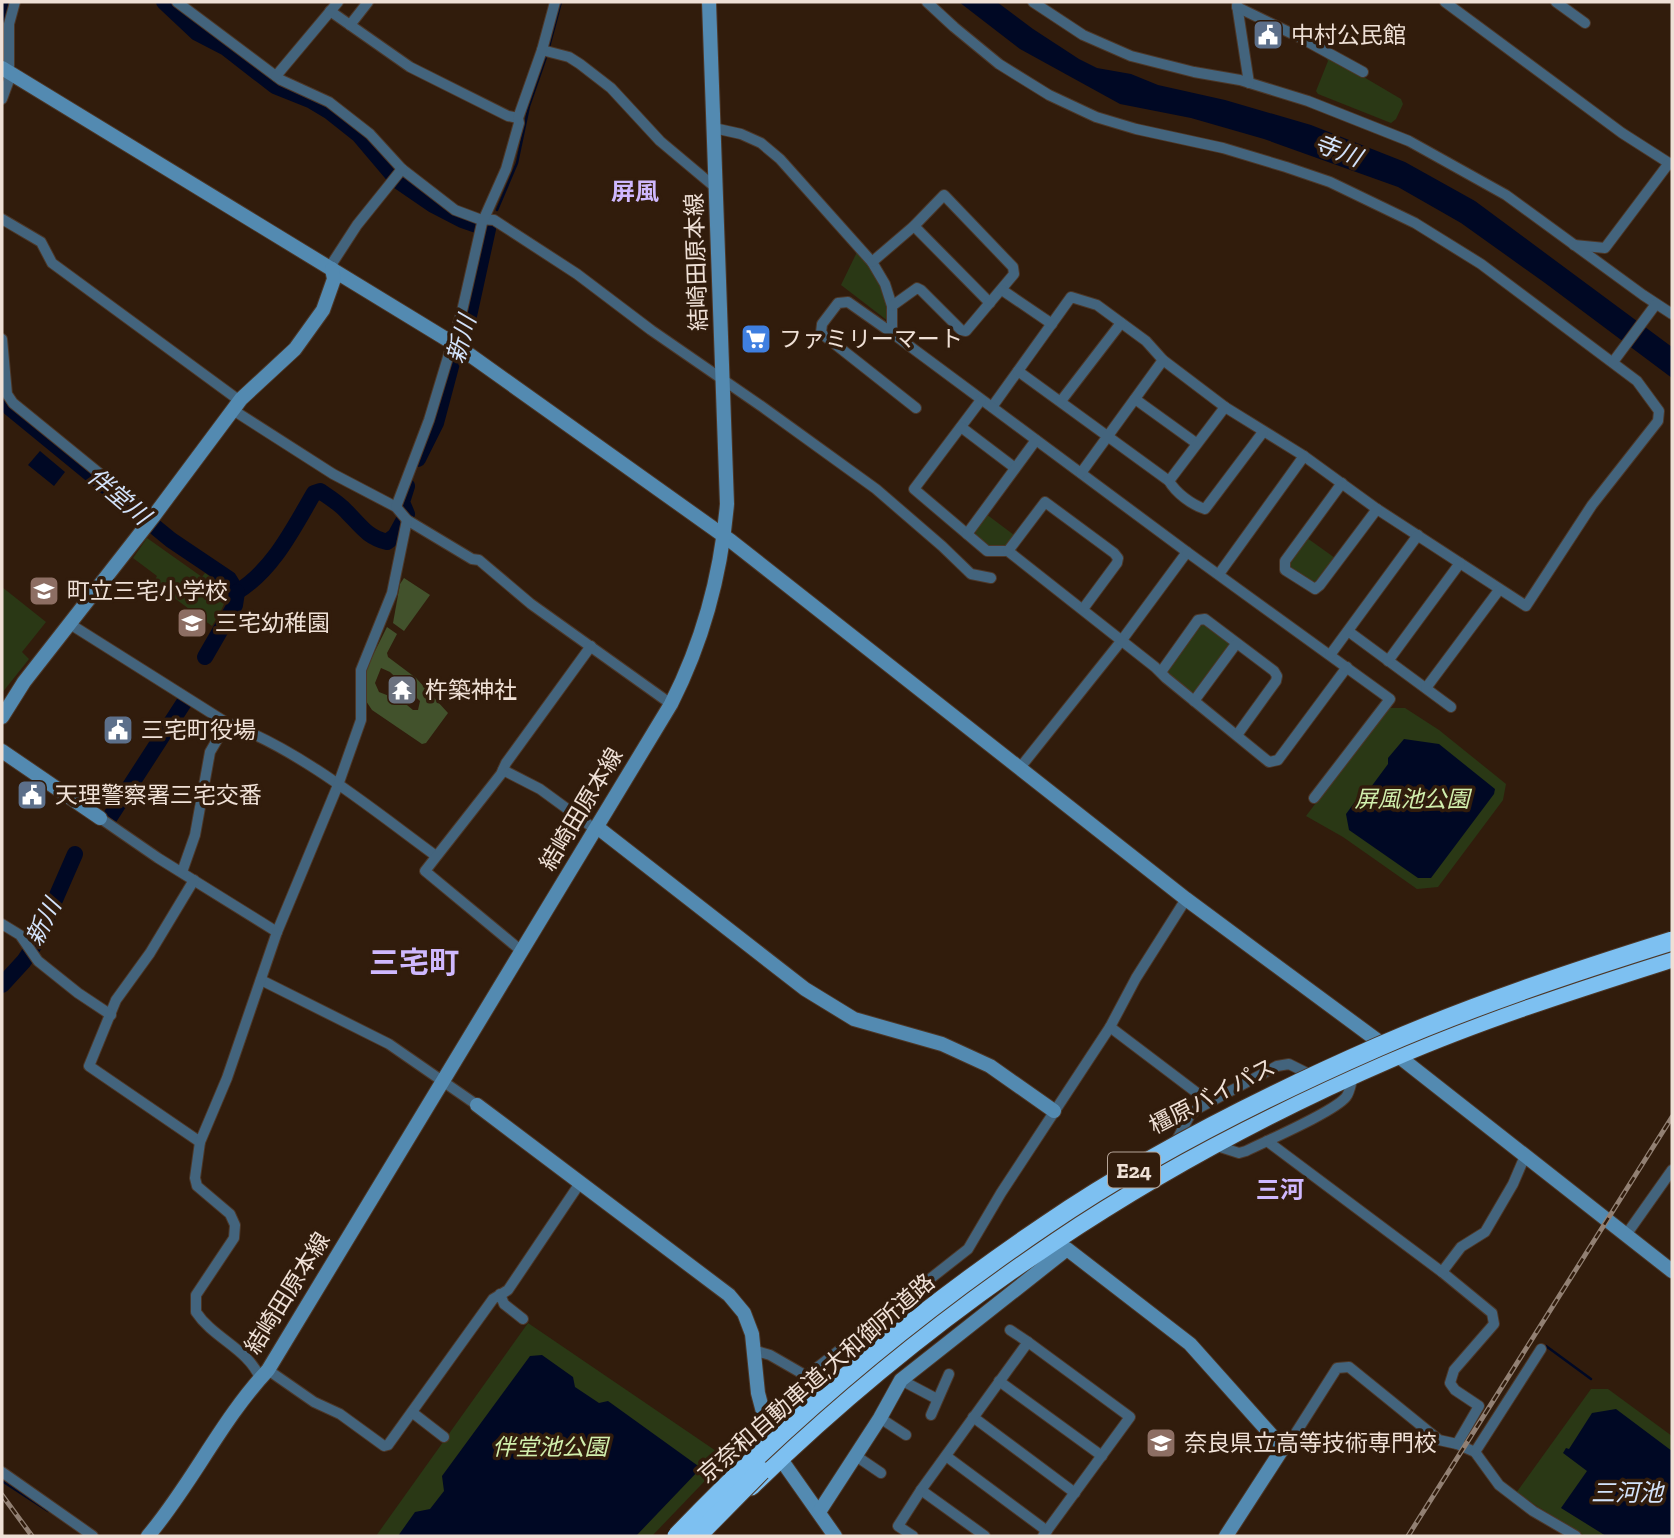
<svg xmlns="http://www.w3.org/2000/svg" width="1674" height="1538" font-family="'Zilla Slab','Noto Sans JP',serif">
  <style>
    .green { fill: #2a3815 }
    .forest { fill: #42522c; fill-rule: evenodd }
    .water { fill: #000824 }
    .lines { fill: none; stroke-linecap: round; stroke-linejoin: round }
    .stream { stroke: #000824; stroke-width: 2.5 }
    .river { stroke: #000824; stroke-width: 16 }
    .street-casing { stroke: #4c3728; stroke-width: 12 }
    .secondary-casing { stroke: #4c3728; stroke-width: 16 }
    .highway-casing { stroke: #4c3728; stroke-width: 21 }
    .street { stroke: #43647d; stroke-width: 10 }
    .secondary { stroke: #538ab1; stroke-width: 14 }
    .highway { stroke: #7dc0f1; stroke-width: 19 }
    .rail-casing { stroke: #928073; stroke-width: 5 }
    .rail { stroke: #311c0c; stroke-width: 2.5; stroke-dasharray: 8; stroke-linecap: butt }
    .highway-bridge-casing { stroke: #4c3728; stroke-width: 21; stroke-linecap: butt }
    .highway-bridge { stroke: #7dc0f1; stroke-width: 19 }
    .labels { text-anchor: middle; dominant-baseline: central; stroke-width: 7; stroke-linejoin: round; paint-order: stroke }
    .shield { fill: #311c0c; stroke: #b6a599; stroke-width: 2 }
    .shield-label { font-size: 21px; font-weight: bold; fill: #efe0d6 }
    .poi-label { font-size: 23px; fill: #efe0d6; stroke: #311c0c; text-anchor: start }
    .street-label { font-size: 23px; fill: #efe0d6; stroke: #311c0c }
    .park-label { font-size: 23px; font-style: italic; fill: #d1efad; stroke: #311c0c }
    .water-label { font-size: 24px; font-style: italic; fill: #d3e3fb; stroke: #311c0c }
    .neighbourhood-label { font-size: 24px; font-weight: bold; fill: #cfb8fe; stroke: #311c0c }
    .district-label { font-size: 30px; font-weight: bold; fill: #cfb8fe; stroke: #311c0c }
  </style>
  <rect width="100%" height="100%" fill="#311c0c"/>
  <g class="green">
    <path d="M 1323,53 L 1401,99 L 1403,104 L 1396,119 L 1391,123 L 1318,94 L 1316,91 L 1328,61 Z"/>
    <path d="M 857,252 C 879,276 885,289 888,321 L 841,285 Z"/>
    <path d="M 986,514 L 1014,535 L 1005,547 L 988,547 L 975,538 L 976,528 Z"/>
    <path d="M 147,538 L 202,577 L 205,573 C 234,593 228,599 212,626 L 173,597 L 174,594 L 155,580 L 157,576 L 133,558 Z"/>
    <path d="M 1307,538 L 1335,558 L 1317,582 L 1311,584 L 1288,567 L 1289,562 Z"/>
    <path d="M 2,587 L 46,622 L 22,652 L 29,659 L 2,693 Z"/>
    <path d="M 1205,624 L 1229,643 L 1230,648 L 1193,695 L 1167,673 L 1167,670 L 1198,626 Z"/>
    <path d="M 1388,708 L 1405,708 L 1439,730 L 1506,784 L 1503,800 L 1438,887 L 1417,889 L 1343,837 L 1306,816 Z"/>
    <path d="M 528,1323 L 719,1453 L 723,1462 L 652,1536 L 376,1536 Z"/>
    <path d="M 1591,1389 L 1608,1389 L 1672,1436 L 1672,1536 L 1585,1536 L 1516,1493 Z"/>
  </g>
  <g class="forest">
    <path d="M 404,578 L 430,595 L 404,631 L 393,623 L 400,584 Z"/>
    <path d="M 387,627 L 397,634 L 387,653 L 388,657 L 416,678 L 448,713 L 426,743 L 422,744 L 372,710 L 366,701 L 366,669 ZM 381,668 L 390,672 L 420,701 L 418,710 L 413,710 L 402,701 L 379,692 L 375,683 Z"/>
  </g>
  <g class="water">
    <path d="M 959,2 L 997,2 L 1033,29 L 1079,59 L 1097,68 L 1131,74 L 1158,85 L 1225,100 L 1311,125 L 1405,162 L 1475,201 L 1672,347 L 1672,378 L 1545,283 L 1461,223 L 1398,187 L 1264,139 L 1191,118 L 1120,104 L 1020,49 Z"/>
    <path d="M 40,451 L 65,472 L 54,486 L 28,465 Z"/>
    <path d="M 1404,739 L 1439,744 L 1495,789 L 1494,794 L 1431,878 L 1418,878 L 1349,830 L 1346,814 L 1363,791 L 1371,787 L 1388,764 L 1388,758 Z"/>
    <path d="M 542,1355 L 573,1377 L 575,1387 L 599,1403 L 608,1401 L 701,1468 L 636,1536 L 398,1536 L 415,1512 L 430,1509 L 444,1491 L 442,1476 L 530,1356 Z"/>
    <path d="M 1616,1409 L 1672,1451 L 1672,1536 L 1606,1536 L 1561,1508 L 1587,1471 L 1563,1453 L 1566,1448 L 1569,1449 L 1592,1413 Z"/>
  </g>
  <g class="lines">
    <g class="stream">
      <path d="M 549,47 L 561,2"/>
      <path d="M 497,210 L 517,163 L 529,106 L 547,54"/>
      <path d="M 488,229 L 489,226"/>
      <path d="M 1546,1346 L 1591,1379"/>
      <path d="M 2,1481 L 48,1511"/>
    </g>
    <g class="river">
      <path d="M 164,2 L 197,33 L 226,48 L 275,86 L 310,100 L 330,112 L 359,135 L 398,181 L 433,205 L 462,220 L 488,229 L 467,325 L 453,359 L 436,423 L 418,459"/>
      <path d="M 5,52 C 2,33 4,20 9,2"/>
      <path d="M 2,398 L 10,408 L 171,540 L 229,579 L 237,592"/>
      <path d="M 237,592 C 273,570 293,529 314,493 L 320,491 C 329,497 340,504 347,512 C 361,526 367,537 387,542 L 395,536 L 407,514 L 402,502 L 407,486"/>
      <path d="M 205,657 L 235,605 L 237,592"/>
      <path d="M 110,817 L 185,701"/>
      <path d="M 2,985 L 24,961 L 37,941 L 75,854"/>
    </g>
    <g class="street-casing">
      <g id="street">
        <path d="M 177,2 L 281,80 L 329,102 L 370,134 L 402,169 L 455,210 L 479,219 L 494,220 L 577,274 L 651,330 L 764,408 L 876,489 L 942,546 L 971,574 L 991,578"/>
        <path d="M 927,2 L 954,27 L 999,64 L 1049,95 L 1096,117 L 1136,129 L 1223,148 L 1286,167 L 1330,182 L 1415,223 L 1481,264 L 1637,381 L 1659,411 L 1658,421 L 1592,505 L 1526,606 L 1377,509 L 1304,456 L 1225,407 L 1163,360 L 1146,341 L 1097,305 L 1071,297 L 992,407"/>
        <path d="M 1033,2 L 1083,35 L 1131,56 L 1194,72 L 1240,80 L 1308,101 L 1409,141 L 1506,195 L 1643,295 L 1672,314"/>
        <path d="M 1445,2 L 1622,133 L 1672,165"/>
        <path d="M 1556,2 L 1585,23"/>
        <path d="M 1237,5 L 1249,83"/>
        <path d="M 1237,7 L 1301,38 L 1363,72"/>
        <path d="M 330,11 L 410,67 L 508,116 L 518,118"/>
        <path d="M 350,25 L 368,2"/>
        <path d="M 542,50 L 569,57 L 580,64 L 611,88 L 660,141 L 716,188"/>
        <path d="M 276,76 L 338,2"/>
        <path d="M 2,99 L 9,80 L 9,24 L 15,2"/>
        <path d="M 714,128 L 741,134 L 761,143 L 780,159 L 872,262 L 885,284 L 892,306 L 892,333 L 1187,552 L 1122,640 L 1019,769"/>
        <path d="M 2,219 L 41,242 L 52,263 L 240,401"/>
        <path d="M 914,226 L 990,303"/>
        <path d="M 1574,245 L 1605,248 L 1669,163"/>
        <path d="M 872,262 L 914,226 L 944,195 L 1013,267 L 1014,274 L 966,331 L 961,330 L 921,290 L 917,288 L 892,306"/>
        <path d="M 332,269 L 333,262 L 357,225 L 402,169"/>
        <path d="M 1002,290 L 1052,324"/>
        <path d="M 892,333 L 848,302 L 838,303 L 822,324 L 821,333 L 916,408"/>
        <path d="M 2,339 L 7,394 L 13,403 L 153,517"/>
        <path d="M 1613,362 L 1656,304"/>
        <path d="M 1018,371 L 1169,481 C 1176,493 1192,505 1205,509 L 1263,432"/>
        <path d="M 1135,399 L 1196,443"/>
        <path d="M 981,400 L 914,489 L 987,551 L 1008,551 L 1155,667 L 1166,678 L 1269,762 L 1278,760 L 1347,667"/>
        <path d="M 1061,401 L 1121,323"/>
        <path d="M 233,410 L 333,474 L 396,507 L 407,520 L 472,559 L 479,560 L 531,604 L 671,704"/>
        <path d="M 961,427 L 1015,468"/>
        <path d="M 1081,473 L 1163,360"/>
        <path d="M 1169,481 L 1225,407"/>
        <path d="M 1342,483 L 1285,561 L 1285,570 L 1315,589 L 1320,585 L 1377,509"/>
        <path d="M 396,507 L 429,420 L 462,311 L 482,223 L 506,169 L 519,123 L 518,118 L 542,50 L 555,2"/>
        <path d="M 967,534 L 1036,440"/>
        <path d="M 1008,551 L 1045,502 L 1114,553 L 1118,558 L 1117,563 L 1083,609"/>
        <path d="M 1187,552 L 1390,699 L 1314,798"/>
        <path d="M 1219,574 L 1304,456"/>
        <path d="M 70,624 L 227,723 C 301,750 373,810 436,856"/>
        <path d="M 1348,631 L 1451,707"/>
        <path d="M 1330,655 L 1418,535"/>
        <path d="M 1388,661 L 1460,563"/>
        <path d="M 1161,672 L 1198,620 L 1205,619 L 1274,671 L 1277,676 L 1276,681 L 1237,735"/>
        <path d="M 1426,688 L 1499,590"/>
        <path d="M 1194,701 L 1236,644"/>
        <path d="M 503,770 L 540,789 L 592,827 L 597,827"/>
        <path d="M 100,818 L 158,858 L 277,932"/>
        <path d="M 182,872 L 195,835 L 210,752 L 227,723"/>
        <path d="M 194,880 L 150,953 L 116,1000 L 89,1066 L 200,1142"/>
        <path d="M 2,924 L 20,935 L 38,961 L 78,993 L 111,1015"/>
        <path d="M 521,953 L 518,948 L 425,871 L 501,774 L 506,763 L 591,646"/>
        <path d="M 261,980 L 389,1044 L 477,1105"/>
        <path d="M 1110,1027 L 1209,1102"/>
        <path d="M 1267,1141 L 1442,1272 L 1492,1313 L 1494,1324 L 1454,1370 L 1450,1383 L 1455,1390 L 1479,1406 L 1457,1444"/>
        <path d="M 1175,1143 L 1190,1115 L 1197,1109 L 1277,1066 L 1289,1064 L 1309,1074"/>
        <path d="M 1214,1145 L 1239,1153 L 1246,1151 C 1266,1141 1334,1112 1346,1097 C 1350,1092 1351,1083 1353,1076"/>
        <path d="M 1626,1235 L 1672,1170"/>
        <path d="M 1442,1272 L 1461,1247 L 1485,1232 L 1513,1184 L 1525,1156"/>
        <path d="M 500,1294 L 504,1304 L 523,1319"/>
        <path d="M 1010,1330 L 1028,1342"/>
        <path d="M 753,1350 L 770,1355 L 803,1374 L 809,1374 L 968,1249 L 1001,1193 L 1110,1027 L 1136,978 L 1186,899"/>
        <path d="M 268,1370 L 314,1402 L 340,1414 L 384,1446 L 388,1445 L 493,1299 L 508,1290 L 580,1183"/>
        <path d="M 260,1378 C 248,1349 213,1338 196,1312 L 196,1295 L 234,1238 L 235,1225 L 230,1214 L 197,1186 L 195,1178 L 200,1142 L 227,1078 L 277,932 L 338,785 L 361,720 L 361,670 L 392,593 L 407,520"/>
        <path d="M 901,1380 L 937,1399"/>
        <path d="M 999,1381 L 1102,1456"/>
        <path d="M 413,1413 L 444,1437"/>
        <path d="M 931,1415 L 949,1374"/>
        <path d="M 973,1417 L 1075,1493"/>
        <path d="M 880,1418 L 906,1435"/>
        <path d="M 1283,1448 L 1290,1442 L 1337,1368 L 1349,1367 L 1439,1440 L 1457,1444 L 1475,1452 L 1499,1485 L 1533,1511 L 1576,1536"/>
        <path d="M 1475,1452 L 1541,1349"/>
        <path d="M 856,1456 L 881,1473"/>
        <path d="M 946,1456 L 1047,1531"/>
        <path d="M 2,1472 L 93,1536"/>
        <path d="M 921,1490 L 985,1536"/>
        <path d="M 913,1536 L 898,1526 L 921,1490 L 1028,1342 L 1130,1417 L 1043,1536"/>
      </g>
    </g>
    <g class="secondary-casing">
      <g id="secondary">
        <path d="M 2,68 L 456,345 L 731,541 L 1186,899 L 1397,1055 L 1672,1271"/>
        <path d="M 2,717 L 24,682 L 153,517 L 241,399 L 295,349 L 323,310 L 334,279 L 332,269"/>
        <path d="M 2,751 L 100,818"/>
        <path d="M 597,827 L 805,989 L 854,1019 L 942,1044 L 990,1066 L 1054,1111"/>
        <path d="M 477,1105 L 729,1295 L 744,1313 L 752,1334 L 758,1393 L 763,1412 L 780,1458 L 835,1536"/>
        <path d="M 819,1512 L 880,1418 L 901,1380 L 1067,1249 L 1190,1344 L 1283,1448 L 1226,1536"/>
        <path d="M 148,1536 C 192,1484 221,1420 268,1370 L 671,704 C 703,641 721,575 727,504 L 709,2"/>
      </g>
    </g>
    <g class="highway-casing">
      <path id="highway" d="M 751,1486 C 936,1305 1154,1160 1393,1057 C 1483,1018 1578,988 1672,958"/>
    </g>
    <use href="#street" class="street"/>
    <use href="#secondary" class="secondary"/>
    <use href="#highway" class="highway"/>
    <g class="rail-casing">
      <g id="rail">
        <path d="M 2,1495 L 32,1536"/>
        <path d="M 1408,1536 L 1672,1117"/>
      </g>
    </g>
    <use href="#rail" class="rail"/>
    <g class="highway-bridge-casing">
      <g id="highway-bridge">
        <path d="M 677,1536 C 788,1420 913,1315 1046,1225 C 1150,1154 1264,1097 1378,1047 C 1474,1005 1573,972 1672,941"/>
        <path d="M 697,1536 L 761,1471"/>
      </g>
    </g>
    <use href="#highway-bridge" class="highway-bridge"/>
  </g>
  <defs>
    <g id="civic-square" transform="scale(1.575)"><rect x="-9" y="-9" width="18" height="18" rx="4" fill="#5c6f8a" stroke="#311c0c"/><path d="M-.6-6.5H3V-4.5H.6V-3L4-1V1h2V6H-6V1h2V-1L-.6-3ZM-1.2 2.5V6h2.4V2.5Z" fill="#fff"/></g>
    <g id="supermarket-square" transform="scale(1.575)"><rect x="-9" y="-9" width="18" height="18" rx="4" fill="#3f7fe0" stroke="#311c0c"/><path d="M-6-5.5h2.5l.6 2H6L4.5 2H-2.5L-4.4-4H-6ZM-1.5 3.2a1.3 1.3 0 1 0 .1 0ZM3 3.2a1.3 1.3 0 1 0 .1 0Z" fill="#fff"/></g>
    <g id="school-square" transform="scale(1.575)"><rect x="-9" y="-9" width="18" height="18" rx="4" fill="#8d6e63" stroke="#311c0c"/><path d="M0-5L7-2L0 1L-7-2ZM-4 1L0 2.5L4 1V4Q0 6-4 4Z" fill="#fff"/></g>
    <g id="temple-square" transform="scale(1.575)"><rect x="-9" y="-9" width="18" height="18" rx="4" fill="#6b7280" stroke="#311c0c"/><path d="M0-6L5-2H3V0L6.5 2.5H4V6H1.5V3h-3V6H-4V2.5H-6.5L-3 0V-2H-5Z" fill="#fff"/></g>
  </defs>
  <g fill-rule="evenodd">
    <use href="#civic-square" x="1268" y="35"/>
    <use href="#supermarket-square" x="756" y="339"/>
    <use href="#school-square" x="44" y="591"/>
    <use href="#school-square" x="192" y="623"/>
    <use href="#temple-square" x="402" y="690"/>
    <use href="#civic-square" x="118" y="730"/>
    <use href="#civic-square" x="32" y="795"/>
    <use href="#school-square" x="1161" y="1443"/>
  </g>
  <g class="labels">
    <rect class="shield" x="1108" y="1152.5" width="52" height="35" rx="5"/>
    <g class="shield-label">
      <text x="1134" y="1170">E24</text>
    </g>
    <g class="poi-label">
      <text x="1291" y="35">中村公民館</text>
      <text x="779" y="339">ファミリーマート</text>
      <text x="67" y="591">町立三宅小学校</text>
      <text x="215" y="623">三宅幼稚園</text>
      <text x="425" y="690">杵築神社</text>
      <text x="141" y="730">三宅町役場</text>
      <text x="55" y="795">天理警察署三宅交番</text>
      <text x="1184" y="1443">奈良県立高等技術専門校</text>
    </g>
    <g class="street-label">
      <text transform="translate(696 262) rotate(-92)">結崎田原本線</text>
      <text transform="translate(581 809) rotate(-59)">結崎田原本線</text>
      <text transform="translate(1212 1096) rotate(-27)">橿原バイパス</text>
      <text transform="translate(287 1293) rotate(-58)">結崎田原本線</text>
      <text transform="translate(816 1378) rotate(-41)">京奈和自動車道;大和御所道路</text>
    </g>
    <g class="park-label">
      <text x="1412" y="799">屏風池公園</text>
      <text x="550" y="1447">伴堂池公園</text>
    </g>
    <g class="water-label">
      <text transform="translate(1338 150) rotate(21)">寺川</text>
      <text transform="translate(461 339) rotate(-74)">新川</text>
      <text transform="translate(119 496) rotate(40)">伴堂川</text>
      <text transform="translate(43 922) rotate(-63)">新川</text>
      <text x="1627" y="1492">三河池</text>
    </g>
    <g class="neighbourhood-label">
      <text x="635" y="191">屏風</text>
      <text x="1280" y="1189">三河</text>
    </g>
    <g class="district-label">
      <text x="414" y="963">三宅町</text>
    </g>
  </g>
  <rect width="1674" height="1538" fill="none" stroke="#efe0d6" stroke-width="7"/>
</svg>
